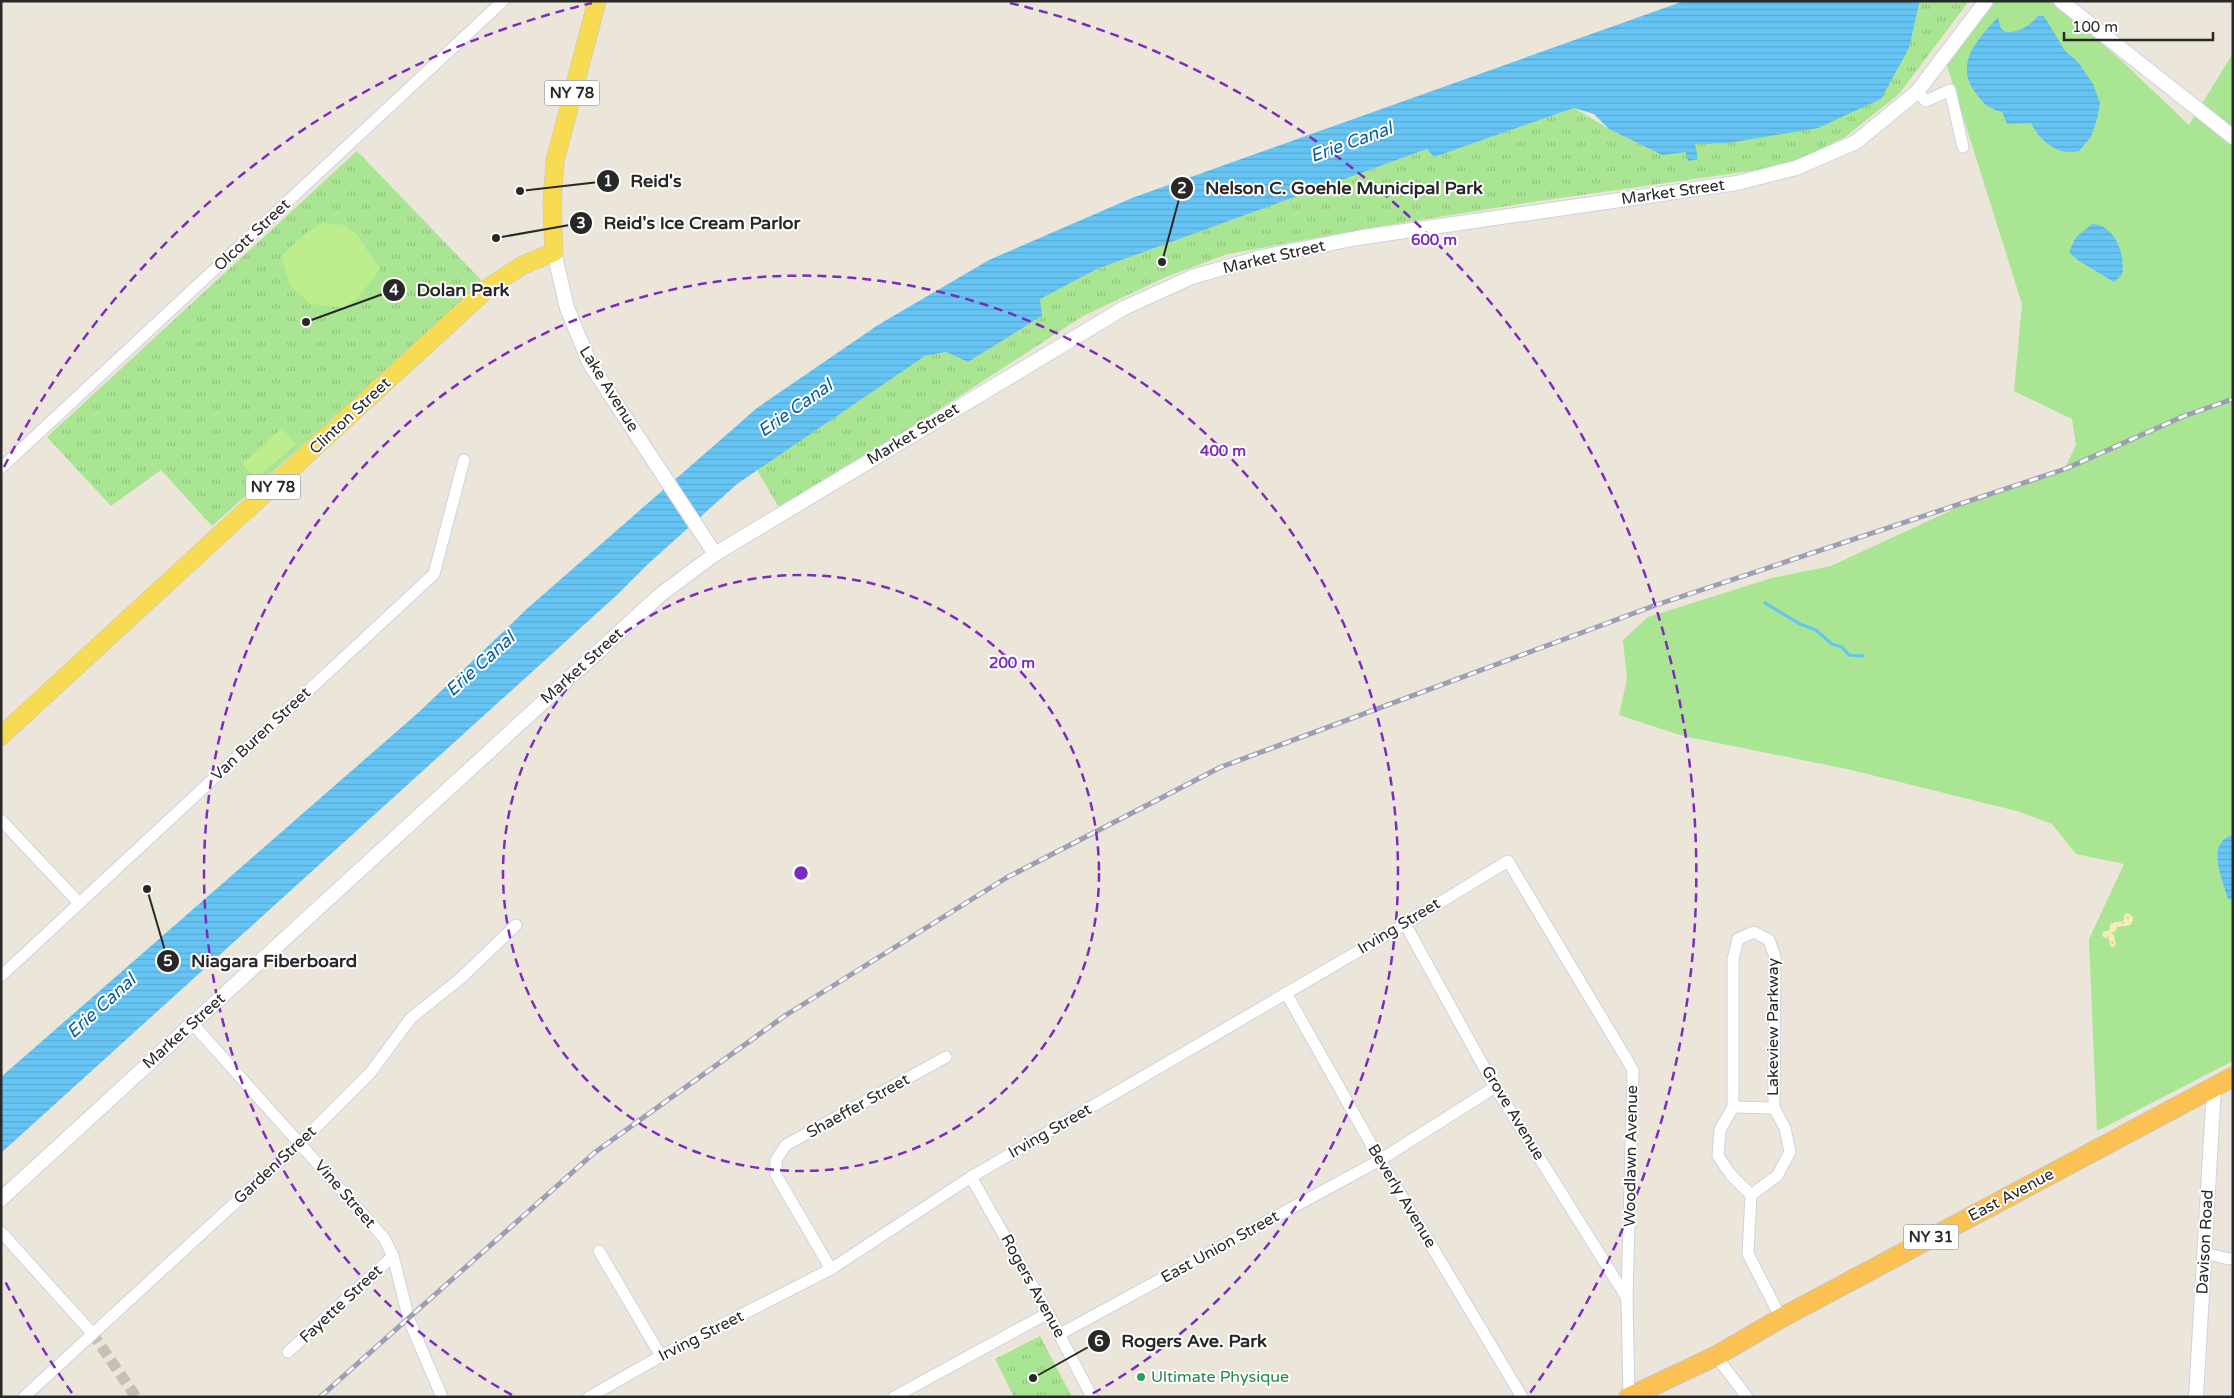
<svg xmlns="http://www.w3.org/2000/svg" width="2234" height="1398" font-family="'Varela Round',sans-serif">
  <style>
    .grass { fill: #a9e592 }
    .sand { fill: url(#sand-dots) }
    .park { fill: url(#park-tufts) }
    .pitch { fill: #beed8d }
    .water { fill: url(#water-rules) }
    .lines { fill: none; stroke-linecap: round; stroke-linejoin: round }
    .stream { stroke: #66c5f4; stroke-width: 3 }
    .minor-tunnel { stroke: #c5bfb6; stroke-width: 11; stroke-dasharray: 11 5.5; stroke-linecap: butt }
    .minor-casing { stroke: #ced1e2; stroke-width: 13 }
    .tertiary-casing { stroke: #ced1e2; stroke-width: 16 }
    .primary-casing { stroke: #c7c7c7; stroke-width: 19 }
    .trunk-casing { stroke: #c7c7c7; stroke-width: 21 }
    .minor { stroke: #fff; stroke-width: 11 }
    .tertiary { stroke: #fff; stroke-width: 14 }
    .primary { stroke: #f7db53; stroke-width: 18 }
    .trunk { stroke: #fbc152; stroke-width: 19 }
    .rail-casing { stroke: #9c9eb4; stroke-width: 5 }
    .rail { stroke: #fff; stroke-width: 3; stroke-dasharray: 9; stroke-linecap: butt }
    .ring { fill: none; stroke: #7b2cbf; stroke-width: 2.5; stroke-dasharray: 9 6 }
    .leisure-dot { fill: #2e9e5b; stroke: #fff; stroke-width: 2 }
    .labels { text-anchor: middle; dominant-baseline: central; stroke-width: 4; stroke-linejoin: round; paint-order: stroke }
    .shield { fill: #fff; stroke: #686868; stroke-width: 1 }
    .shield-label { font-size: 15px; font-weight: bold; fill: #282828 }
    .street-label { font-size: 16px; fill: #282828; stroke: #fff }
    .leisure-label { font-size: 16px; fill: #27864d; stroke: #fff; text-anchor: start }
    .water-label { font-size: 18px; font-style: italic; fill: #07609d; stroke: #fff }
    .centre { fill: #7b2cbf; stroke: #fff; stroke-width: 2.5 }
    .ring-label { font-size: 15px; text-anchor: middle; font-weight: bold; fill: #7b2cbf; stroke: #fff; stroke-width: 4; stroke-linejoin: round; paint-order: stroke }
    .leader { fill: none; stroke: #282828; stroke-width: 2 }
    .callout-dot { fill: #282828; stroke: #fff; stroke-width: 2 }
    .mark-label { font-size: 15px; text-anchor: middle; font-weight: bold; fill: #fff }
    .callout-label { font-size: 18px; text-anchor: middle; font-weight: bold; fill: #282828; stroke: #fff; stroke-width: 4; stroke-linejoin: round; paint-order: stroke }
  </style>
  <defs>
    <pattern id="sand-dots" width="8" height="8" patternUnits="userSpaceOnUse" patternTransform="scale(1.25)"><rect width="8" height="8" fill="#f3eeba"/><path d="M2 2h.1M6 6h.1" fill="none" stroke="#d0cca0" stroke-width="1.8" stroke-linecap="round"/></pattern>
    <pattern id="park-tufts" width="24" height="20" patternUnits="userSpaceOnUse" patternTransform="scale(1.25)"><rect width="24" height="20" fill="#a9e592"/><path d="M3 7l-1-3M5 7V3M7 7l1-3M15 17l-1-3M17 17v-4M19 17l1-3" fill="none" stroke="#91c47e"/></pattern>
    <pattern id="water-rules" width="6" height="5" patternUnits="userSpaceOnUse" patternTransform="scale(1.25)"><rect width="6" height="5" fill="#66c5f4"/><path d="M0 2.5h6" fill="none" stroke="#58a9d1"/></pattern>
  </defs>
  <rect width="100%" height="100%" fill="#ece5d9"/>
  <path class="grass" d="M 1989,1 L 2050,1 L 2067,13 L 2124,63 L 2189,125 L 2233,53 L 2233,1061 L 2097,1131 L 2089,939 L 2124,864 L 2076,854 L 2052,824 L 2017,811 L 1847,769 L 1683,736 L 1619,715 L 1627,679 L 1623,640 L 1648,617 L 1772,578 L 1831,566 L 1967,503 L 2065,468 L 2076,445 L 2072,419 L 2014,391 L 2022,304 L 1944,56 Z"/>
  <path class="sand" d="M 2128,913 L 2133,917 L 2133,922 L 2130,925 L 2118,927 L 2113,934 L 2116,944 L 2114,947 L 2111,947 L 2109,940 L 2102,936 L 2102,931 L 2109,931 L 2111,922 L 2120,922 L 2124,920 L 2124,915 Z"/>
  <g class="park">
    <path d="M 1920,1 L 1969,1 L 1899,94 L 1845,137 L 1786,166 L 1532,202 L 1370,228 L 1228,254 L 1168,276 L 1083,316 L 872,453 L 780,509 L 757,470 L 925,356 L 946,352 L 968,362 L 1042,316 L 1039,299 L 1097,269 L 1427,149 L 1434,157 L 1574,108 L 1609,129 L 1662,155 L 1909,48 Z"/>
    <path d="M 357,151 L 484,283 L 212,526 L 161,470 L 111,506 L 47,437 Z"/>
    <path d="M 1040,1336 L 1072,1397 L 1014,1397 L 995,1359 Z"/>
  </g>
  <g class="pitch">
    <path d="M 323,223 L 345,225 L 357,235 L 380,269 L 358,298 L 343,308 L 311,304 L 290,286 L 281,256 L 307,232 Z"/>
    <path d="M 282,428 L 296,444 L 256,479 L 242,464 Z"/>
  </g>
  <g class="water">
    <path d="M 1684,1 L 1920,1 L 1909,48 L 1881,99 L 1818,128 L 1728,143 L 1695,144 L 1698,159 L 1688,161 L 1686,152 L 1662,155 L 1609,129 L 1594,114 L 1574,108 L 1434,157 L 1427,149 L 1097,269 L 1040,299 L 1042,316 L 968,362 L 946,352 L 925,356 L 737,484 L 648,564 L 618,594 L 1,1153 L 1,1077 L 419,712 L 529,607 L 757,408 L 878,325 L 989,260 L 1132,198 Z"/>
    <path d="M 2038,16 L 2044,16 L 2065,51 L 2078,62 L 2093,84 L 2100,103 L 2097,119 L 2091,137 L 2079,151 C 2059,157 2039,140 2031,123 L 2007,124 L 2002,112 C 1986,107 1985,105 1975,92 C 1954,63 1978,39 1998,17 L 2000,27 L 2005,32 C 2019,33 2029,26 2038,16 Z"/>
    <path d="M 2092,224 C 2115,224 2126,256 2122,275 L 2114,282 L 2079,261 L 2069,252 L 2076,237 Z"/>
    <path d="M 2233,835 L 2233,899 L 2228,899 C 2224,882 2204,843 2233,835 Z"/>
  </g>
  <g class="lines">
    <path class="stream" d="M 1765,603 L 1800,624 L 1816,630 L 1832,644 L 1842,647 L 1849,655 L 1863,656"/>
    <path class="minor-tunnel" d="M 92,1333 L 136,1397"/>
    <g class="minor-casing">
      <g id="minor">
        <path d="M 1917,92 L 1926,101 L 1950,90 L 1963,147"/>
        <path d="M 1,468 L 503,1"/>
        <path d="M 1,820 L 79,903"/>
        <path d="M 1405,924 L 1495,1087 L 1627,1298"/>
        <path d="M 1,976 L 434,574 L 464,460"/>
        <path d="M 1286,993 L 1380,1160 L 1522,1397"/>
        <path d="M 192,1023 L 384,1238 L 393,1256 L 409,1320 L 442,1397"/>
        <path d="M 1733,1107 L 1774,1108"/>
        <path d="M 971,1177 L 1048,1313 L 1092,1397"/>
        <path d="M 1751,1195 L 1777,1176 L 1790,1152 L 1785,1128 L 1774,1108 L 1775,957 L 1769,940 L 1754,932 L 1738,939 L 1733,959 L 1733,1107 L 1720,1130 L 1718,1156 L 1731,1175 L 1751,1195 L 1748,1254 L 1781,1318"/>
        <path d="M 1,1232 L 92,1333"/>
        <path d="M 599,1251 L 661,1356"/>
        <path d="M 2204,1253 L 2229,1259 L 2233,1258"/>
        <path d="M 831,1269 L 776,1175 L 776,1160 L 786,1145 L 946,1057"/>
        <path d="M 1060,1334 L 1380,1160 L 1495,1087"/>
        <path d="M 288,1352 L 393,1256"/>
        <path d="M 1716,1356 L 1747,1397"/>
        <path d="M 24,1397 L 300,1143 L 371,1072 L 411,1018 L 461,978 L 516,925"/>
        <path d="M 589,1397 L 661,1356 L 831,1269 L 971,1177 L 1405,924 L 1508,861 L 1633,1070 L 1627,1298 L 1629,1397"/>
        <path d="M 894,1397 L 1048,1313"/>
      </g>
    </g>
    <g class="tertiary-casing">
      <g id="tertiary">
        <path d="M 2061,1 L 2233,137"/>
        <path d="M 554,252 L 567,308 L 590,364 L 715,554"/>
        <path d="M 1,1199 L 660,595 L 715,554 L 1124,308 L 1192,277 L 1262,257 L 1357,238 L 1737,183 L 1796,168 L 1856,142 L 1917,92 L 1986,1"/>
        <path d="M 2196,1397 L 2214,1087"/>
      </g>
    </g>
    <g class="primary-casing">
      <path id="primary" d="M 1,736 L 488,288 L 521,266 L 554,252 L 552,205 L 555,161 L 597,1"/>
    </g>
    <g class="trunk-casing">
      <path id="trunk" d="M 1629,1397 L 1716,1356 L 1781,1318 L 2233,1077"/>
    </g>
    <use href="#minor" class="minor"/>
    <use href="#tertiary" class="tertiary"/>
    <use href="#primary" class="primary"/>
    <use href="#trunk" class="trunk"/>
    <g class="rail-casing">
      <path id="rail" d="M 320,1397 L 594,1153 L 786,1015 L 1006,878 L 1221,767 L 1656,605 L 2065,469 L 2184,416 L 2233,399"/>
    </g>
    <use href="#rail" class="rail"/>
  </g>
  <g class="ring">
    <circle cx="801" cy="873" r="298"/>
    <path d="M512 1395A597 597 0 1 1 1090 1395"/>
    <path d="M72 1393A895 895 0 0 1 4 1279M4 467A895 895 0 0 1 592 3M1010 3A895 895 0 0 1 1530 1393"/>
  </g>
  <circle class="leisure-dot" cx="1141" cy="1377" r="5"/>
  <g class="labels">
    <g class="shield">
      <rect x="544.5" y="80.5" width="55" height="25" rx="4"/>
      <rect x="245.5" y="474.5" width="55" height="25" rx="4"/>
      <rect x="1903.5" y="1224.5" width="55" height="25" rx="4"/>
    </g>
    <g class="shield-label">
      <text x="572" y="93">NY 78</text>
      <text x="273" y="487">NY 78</text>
      <text x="1931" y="1237">NY 31</text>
    </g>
    <g class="street-label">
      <text transform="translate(1673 192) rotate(-8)">Market Street</text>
      <text transform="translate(252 235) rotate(-43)">Olcott Street</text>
      <text transform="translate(1274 257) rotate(-13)">Market Street</text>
      <text transform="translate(609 389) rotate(58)">Lake Avenue</text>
      <text transform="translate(350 416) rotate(-43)">Clinton Street</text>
      <text transform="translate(913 434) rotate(-31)">Market Street</text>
      <text transform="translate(582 666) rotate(-42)">Market Street</text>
      <text transform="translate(261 734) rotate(-43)">Van Buren Street</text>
      <text transform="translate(1399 926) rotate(-31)">Irving Street</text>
      <text transform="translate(1773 1027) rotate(-90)">Lakeview Parkway</text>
      <text transform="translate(184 1031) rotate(-42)">Market Street</text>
      <text transform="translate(858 1106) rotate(-29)">Shaeffer Street</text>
      <text transform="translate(1513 1113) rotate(59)">Grove Avenue</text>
      <text transform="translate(1050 1131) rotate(-30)">Irving Street</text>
      <text transform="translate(1631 1156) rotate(-89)">Woodlawn Avenue</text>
      <text transform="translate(275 1165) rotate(-43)">Garden Street</text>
      <text transform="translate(345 1194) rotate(49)">Vine Street</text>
      <text transform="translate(2011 1195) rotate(-28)">East Avenue</text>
      <text transform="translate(1402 1196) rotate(59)">Beverly Avenue</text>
      <text transform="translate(2205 1242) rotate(-87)">Davison Road</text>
      <text transform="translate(1220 1247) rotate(-29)">East Union Street</text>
      <text transform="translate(1033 1286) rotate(61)">Rogers Avenue</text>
      <text transform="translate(341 1304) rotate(-43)">Fayette Street</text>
      <text transform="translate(701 1336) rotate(-27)">Irving Street</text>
    </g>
    <g class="leisure-label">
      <text x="1151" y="1377">Ultimate Physique</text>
    </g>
    <g class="water-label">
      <text transform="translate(1351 142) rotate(-20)">Erie Canal</text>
      <text transform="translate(795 408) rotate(-35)">Erie Canal</text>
      <text transform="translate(480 664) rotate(-42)">Erie Canal</text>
      <text transform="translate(101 1006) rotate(-42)">Erie Canal</text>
    </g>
  </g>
  <circle cx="801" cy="873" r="8" class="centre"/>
  <g class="ring-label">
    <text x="1434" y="245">600 m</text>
    <text x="1223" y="456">400 m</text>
    <text x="1012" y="668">200 m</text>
  </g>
  <path class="leader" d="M520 191L608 181M1162 262L1182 188M496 238L581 223M306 322L394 290M147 889L168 961M1033 1378L1099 1341"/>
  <g class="callout-dot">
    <circle cx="520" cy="191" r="5"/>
    <circle cx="1162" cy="262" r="5"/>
    <circle cx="496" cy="238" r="5"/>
    <circle cx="306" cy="322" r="5"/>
    <circle cx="147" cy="889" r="5"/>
    <circle cx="1033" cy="1378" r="5"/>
    <circle cx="608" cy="181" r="12"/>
    <circle cx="1182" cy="188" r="12"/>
    <circle cx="581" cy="223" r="12"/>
    <circle cx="394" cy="290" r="12"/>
    <circle cx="168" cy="961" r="12"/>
    <circle cx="1099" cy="1341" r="12"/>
  </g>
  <g class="mark-label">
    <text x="608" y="186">1</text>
    <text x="1182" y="193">2</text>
    <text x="581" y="228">3</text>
    <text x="394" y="295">4</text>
    <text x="168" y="966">5</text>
    <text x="1099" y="1346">6</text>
  </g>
  <g class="callout-label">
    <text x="656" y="187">Reid's</text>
    <text x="1344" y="194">Nelson C. Goehle Municipal Park</text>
    <text x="702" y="229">Reid's Ice Cream Parlor</text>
    <text x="463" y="296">Dolan Park</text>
    <text x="274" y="967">Niagara Fiberboard</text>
    <text x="1194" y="1347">Rogers Ave. Park</text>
  </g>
  <rect width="2234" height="1398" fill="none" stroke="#282828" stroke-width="5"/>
  <path d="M2064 32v8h149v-8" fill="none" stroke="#282828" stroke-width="2.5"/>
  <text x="2072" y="32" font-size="15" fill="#282828" stroke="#ffffff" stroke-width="4" paint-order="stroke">100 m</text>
</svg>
